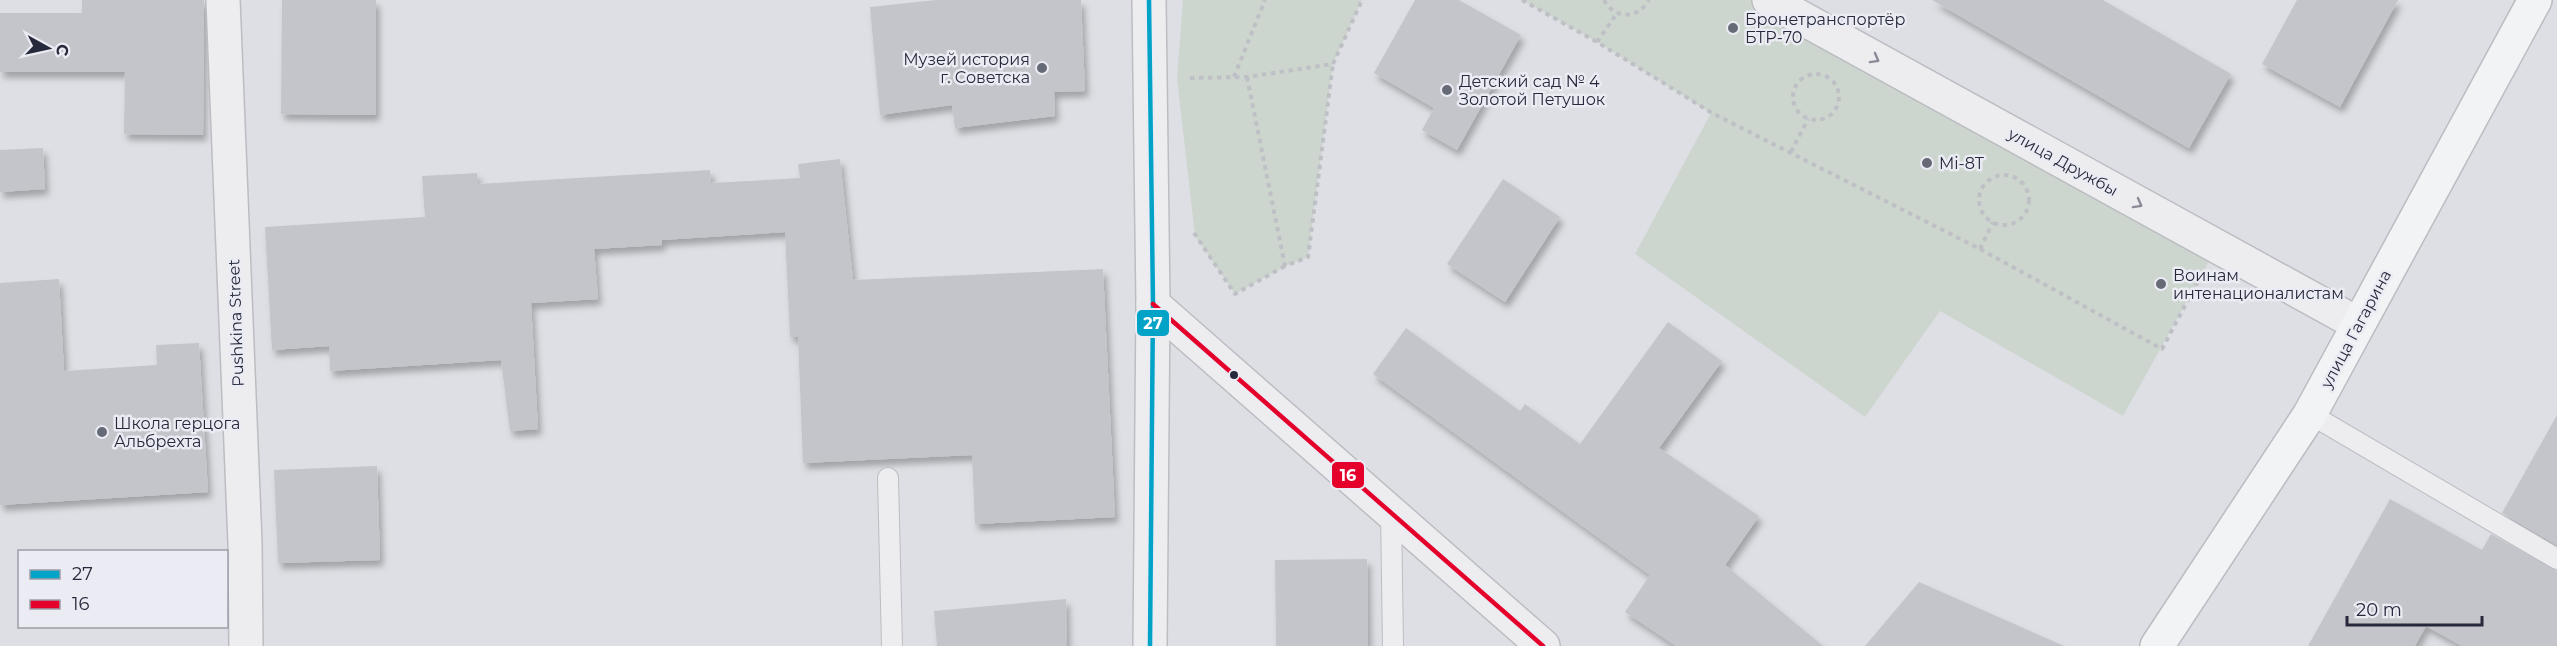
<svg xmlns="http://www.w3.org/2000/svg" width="2557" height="646" font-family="Montserrat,sans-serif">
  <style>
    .green { fill: #ccd6cf }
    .building { fill: #c4c5ca; filter: url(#shadow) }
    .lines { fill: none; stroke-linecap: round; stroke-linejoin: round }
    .service-casing { stroke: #bcbdc2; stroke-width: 22 }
    .minor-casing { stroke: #bcbdc2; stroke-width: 36 }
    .primary-casing { stroke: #babcc1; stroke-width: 36 }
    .path { stroke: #bfc0c5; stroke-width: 4; stroke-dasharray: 4.5 4.5; stroke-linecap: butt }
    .service { stroke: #ededf0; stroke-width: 20 }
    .minor { stroke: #ededf0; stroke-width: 33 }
    .primary { stroke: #f2f3f4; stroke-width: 33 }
    .bus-1-casing { stroke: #ebecf3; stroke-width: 9 }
    .bus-2-casing { stroke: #ebecf3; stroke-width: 9 }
    .bus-1 { stroke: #02a3c7; stroke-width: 4.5 }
    .bus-2 { stroke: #e4002b; stroke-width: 4.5 }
    .oneway { stroke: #8a8b96 }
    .poi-dot { fill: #666976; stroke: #ebecf3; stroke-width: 2 }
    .bus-dot { fill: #26293b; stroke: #ebecf3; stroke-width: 2 }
    .labels { text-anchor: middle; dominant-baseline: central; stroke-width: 5; stroke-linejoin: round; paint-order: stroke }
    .poi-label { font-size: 16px; fill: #26293b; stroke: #ebecf3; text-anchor: start }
    .street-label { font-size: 16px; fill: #26293b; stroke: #ebecf3 }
    .line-badge { stroke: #ebecf3; stroke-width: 2 }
    .badge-label { font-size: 16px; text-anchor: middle; font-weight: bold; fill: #fff }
  </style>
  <defs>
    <filter id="shadow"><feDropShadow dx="3.5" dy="6" stdDeviation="3" flood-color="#0004"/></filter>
  </defs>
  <rect width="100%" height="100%" fill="#dedfe4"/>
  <g class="green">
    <path d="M 1183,0 L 1362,0 L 1333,64 L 1308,257 L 1285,266 L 1235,294 L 1195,236 L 1177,78 Z"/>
    <path d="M 1522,0 L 1769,0 L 2217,247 L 2123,416 L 1940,311 L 1865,417 L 1635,254 L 1711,113 L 1597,42 Z"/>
  </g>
  <g class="building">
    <path d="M 82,0 L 204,0 L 203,135 L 124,134 L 125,72 L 0,72 L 0,13 L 82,13 Z"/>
    <path d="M 282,0 L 376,0 L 376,115 L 281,114 Z"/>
    <path d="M 936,0 L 1081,0 L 1085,91 L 1054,92 L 1055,116 L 955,128 L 952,105 L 880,115 L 870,7 Z"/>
    <path d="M 1415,0 L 1459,0 L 1521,35 L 1457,150 L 1422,130 L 1434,108 L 1374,73 Z"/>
    <path d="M 1932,0 L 2103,0 L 2231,74 L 2189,148 Z"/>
    <path d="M 2297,0 L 2398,0 L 2340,107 L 2262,64 Z"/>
    <path d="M 43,148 L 45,189 L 0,192 L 0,150 Z"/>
    <path d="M 840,159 L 853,280 L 1103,269 L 1115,517 L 975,524 L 972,455 L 803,463 L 798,337 L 790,337 L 785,232 L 662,240 L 662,245 L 594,249 L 598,299 L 531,303 L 538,429 L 510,431 L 501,360 L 330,371 L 329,346 L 272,350 L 265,227 L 425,217 L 422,176 L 477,173 L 478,184 L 710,170 L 711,183 L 800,178 L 798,164 Z"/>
    <path d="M 1503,179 L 1560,217 L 1505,302 L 1447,264 Z"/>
    <path d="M 59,279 L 64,371 L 157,365 L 156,345 L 199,343 L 208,492 L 0,505 L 0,283 Z"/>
    <path d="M 1668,322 L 1722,361 L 1659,448 L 1759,516 L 1725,565 L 1823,646 L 1676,646 L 1625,612 L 1650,575 L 1373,374 L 1406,328 L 1520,411 L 1525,404 L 1580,444 Z"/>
    <path d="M 2557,415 L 2557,545 L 2502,513 Z"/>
    <path d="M 377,466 L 380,560 L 278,563 L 274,470 Z"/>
    <path d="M 2390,499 L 2482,550 L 2491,534 L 2557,571 L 2557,646 L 2462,646 L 2426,626 L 2415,646 L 2308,646 Z"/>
    <path d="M 1367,559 L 1368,646 L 1276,646 L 1275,560 Z"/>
    <path d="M 1919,582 L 2064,646 L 1865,646 Z"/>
    <path d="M 1066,599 L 1067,646 L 937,646 L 934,611 Z"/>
  </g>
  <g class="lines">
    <g class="service-casing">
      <g id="service">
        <path d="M 2310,414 L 2557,559"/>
        <path d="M 888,478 L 892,646"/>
        <path d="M 1391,511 L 1393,646"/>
      </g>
    </g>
    <g class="minor-casing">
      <g id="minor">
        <path d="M 223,0 L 245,543 L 246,646"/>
        <path d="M 1149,0 L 1153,304 L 1150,646"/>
        <path d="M 1769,0 L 2358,324"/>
        <path d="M 1153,304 L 1543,646"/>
      </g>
    </g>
    <g class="primary-casing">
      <path id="primary" d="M 2157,646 L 2310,414 L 2535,0"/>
    </g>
    <g class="path">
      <path d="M 1522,0 L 1597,42 L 1712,113 L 1980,249 L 2162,349 L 2198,281"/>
      <path d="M 1604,0 C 1615,20 1638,19 1649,0"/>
      <path d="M 1597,42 L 1617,13"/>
      <circle cx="1816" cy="97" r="23"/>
      <path d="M 1234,77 L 1265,0"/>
      <path d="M 1247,77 L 1285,266 L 1308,257 L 1333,64"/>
      <path d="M 1190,78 L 1247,77 L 1333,64 L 1362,0"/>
      <path d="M 1791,152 L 1808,119"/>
      <circle cx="2004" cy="200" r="25"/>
      <path d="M 1194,233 L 1235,294 L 1285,266"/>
      <path d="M 1980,249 L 1993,222"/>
    </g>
    <use href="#service" class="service"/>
    <use href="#minor" class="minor"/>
    <use href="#primary" class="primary"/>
    <g class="bus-1-casing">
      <path id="bus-1" d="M 1149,0 L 1153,304 L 1150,646"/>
    </g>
    <g class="bus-2-casing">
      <path id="bus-2" d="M 1153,304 L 1543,646"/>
    </g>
    <use href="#bus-1" class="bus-1"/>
    <use href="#bus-2" class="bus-2"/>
  </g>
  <defs><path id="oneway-chevron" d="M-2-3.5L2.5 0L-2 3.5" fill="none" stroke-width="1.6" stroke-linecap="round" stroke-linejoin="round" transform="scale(1.5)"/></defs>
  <g class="oneway">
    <use href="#oneway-chevron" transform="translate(1875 59) rotate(29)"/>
    <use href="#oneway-chevron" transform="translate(2138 204) rotate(29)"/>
  </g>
  <g class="poi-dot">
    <circle cx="1733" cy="28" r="6"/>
    <circle cx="1042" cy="68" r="6"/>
    <circle cx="1447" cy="90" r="6"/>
    <circle cx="1927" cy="163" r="6"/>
    <circle cx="2161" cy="284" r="6"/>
    <circle cx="102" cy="432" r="6"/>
  </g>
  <circle class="bus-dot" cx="1234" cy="375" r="5"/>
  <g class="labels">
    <g class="poi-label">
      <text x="1745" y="19">Бронетранспортёр<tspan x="1745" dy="18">БТР-70</tspan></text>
      <text x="1030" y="59" text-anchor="end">Музей история<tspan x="1030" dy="18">г. Советска</tspan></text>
      <text x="1459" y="81">Детский сад № 4<tspan x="1459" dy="18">Золотой Петушок</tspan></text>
      <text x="1939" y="163">Mi-8T</text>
      <text x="2173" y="275">Воинам<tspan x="2173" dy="18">интенационалистам</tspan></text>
      <text x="114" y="423">Школа герцога<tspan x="114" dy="18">Альбрехта</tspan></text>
    </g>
    <g class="street-label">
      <text transform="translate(2063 162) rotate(29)">улица Дружбы</text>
      <text transform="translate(236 323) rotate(-92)">Pushkina Street</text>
      <text transform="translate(2356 329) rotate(-62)">улица Гагарина</text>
    </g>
  </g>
  <g class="line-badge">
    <rect x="1136" y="309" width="34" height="28" rx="6" fill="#02a3c7"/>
    <rect x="1331" y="461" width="34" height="28" rx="6" fill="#e4002b"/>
  </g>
  <g class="badge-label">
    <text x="1153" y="329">27</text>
    <text x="1348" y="481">16</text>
  </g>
  <rect x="18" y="550" width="210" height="78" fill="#ebecf3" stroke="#9c9ea9" stroke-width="1.5"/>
  <rect x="30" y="570" width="30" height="9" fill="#02a3c7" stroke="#9c9ea9" stroke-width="1.5"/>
  <text x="72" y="580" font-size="18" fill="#26293b">27</text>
  <rect x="30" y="600" width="30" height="9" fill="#e4002b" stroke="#9c9ea9" stroke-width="1.5"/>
  <text x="72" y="610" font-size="18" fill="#26293b">16</text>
  <g transform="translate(48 48) rotate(98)" stroke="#ebecf3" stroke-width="4.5" paint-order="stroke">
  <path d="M0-4.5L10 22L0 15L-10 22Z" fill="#26293b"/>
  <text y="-9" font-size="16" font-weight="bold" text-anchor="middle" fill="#26293b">С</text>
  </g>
  <path d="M2347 616v9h135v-9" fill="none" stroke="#26293b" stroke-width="3"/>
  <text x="2356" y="616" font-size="18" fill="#26293b" stroke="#ebecf3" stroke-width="4.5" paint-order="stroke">20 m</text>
</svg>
